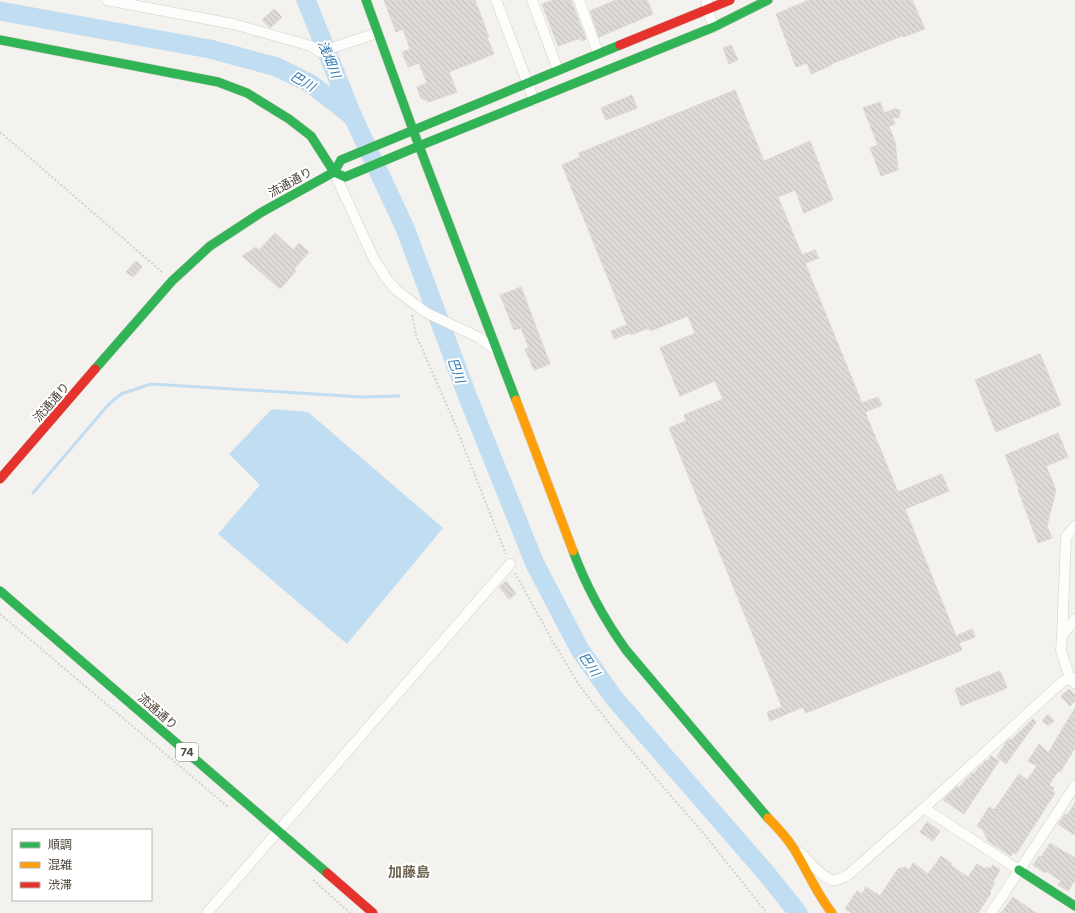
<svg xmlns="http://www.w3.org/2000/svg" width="1075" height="913" font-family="Inter,'Noto Sans JP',sans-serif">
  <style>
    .water { fill: #c0ddf1 }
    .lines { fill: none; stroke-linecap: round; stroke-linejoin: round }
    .stream { stroke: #c0ddf1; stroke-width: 3 }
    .river { stroke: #c0ddf1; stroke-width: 19 }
    .building { fill: url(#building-back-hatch); stroke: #dcd9d4 }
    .street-casing { stroke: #d2d0cb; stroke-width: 11 }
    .fast-casing { stroke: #d3cfc5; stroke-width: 10 }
    .slow-casing { stroke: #d3cfc5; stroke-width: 10 }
    .jam-casing { stroke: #d3cfc5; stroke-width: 10 }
    .path { stroke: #d3d2cc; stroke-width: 2; stroke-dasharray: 2 2; stroke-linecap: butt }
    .street { stroke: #fdfdfc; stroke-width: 10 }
    .fast { stroke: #30b455; stroke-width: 9 }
    .slow { stroke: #ff9f0a; stroke-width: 9 }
    .jam { stroke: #e5322d; stroke-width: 9 }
    .labels { text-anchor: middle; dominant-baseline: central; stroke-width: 4; stroke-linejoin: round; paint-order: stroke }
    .shield { fill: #fff; stroke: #817c74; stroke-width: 1 }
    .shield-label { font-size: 11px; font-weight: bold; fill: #4b4439 }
    .street-label { font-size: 12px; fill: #4b4439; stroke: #fff }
    .water-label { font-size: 13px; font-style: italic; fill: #2e7ab2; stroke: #fff }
    .quarter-label { font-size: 14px; font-weight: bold; fill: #6e6250; stroke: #fff }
  </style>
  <defs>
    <pattern id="building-back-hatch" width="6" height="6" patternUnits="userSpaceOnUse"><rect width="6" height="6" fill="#dedbd6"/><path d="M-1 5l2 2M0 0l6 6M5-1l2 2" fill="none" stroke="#c0bdb8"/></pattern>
  </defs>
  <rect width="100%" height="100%" fill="#f4f2ee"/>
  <path class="water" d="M 272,409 L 308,412 L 443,528 L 347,644 L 218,534 L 260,485 L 229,454 Z"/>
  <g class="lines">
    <path class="stream" d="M 33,493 L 108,405 L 121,394 L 151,384 L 362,397 L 399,396"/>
    <g class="river">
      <path d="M 306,0 L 353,117 L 405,228 L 467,395 L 535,564 L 580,650 L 614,698 L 766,873 L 798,913"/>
      <path d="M 0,11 L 210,49 L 277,67 L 311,84 L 352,116"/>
    </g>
  </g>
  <g class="building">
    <path d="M 384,0 L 475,0 L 489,37 L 487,37 L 494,54 L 449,72 L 457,92 L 429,102 L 421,98 L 417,87 L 427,83 L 419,63 L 408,67 L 402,52 L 410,49 L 403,29 L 396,32 Z"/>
    <path d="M 554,0 L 571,0 L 586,39 L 582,41 L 581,38 L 558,46 L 542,4 Z"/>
    <path d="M 616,0 L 647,0 L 653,14 L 599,37 L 590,11 Z"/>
    <path d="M 809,0 L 912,0 L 925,29 L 903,37 L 902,36 L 831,64 L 832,65 L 811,74 L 807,63 L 796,67 L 776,14 Z"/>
    <path d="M 274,9 L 282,17 L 270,28 L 262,20 Z"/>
    <path d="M 731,45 L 738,60 L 729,64 L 723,48 Z"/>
    <path d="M 735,90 L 764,161 L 810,141 L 833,200 L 804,213 L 795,190 L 778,197 L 802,255 L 815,250 L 819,258 L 805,263 L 862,403 L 878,397 L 882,405 L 865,412 L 898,492 L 942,474 L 949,491 L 905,509 L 956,636 L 972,629 L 975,637 L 959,643 L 962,650 L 806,713 L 803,707 L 770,721 L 767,712 L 782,707 L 669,428 L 686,421 L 684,415 L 723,399 L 715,381 L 680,396 L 660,348 L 695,333 L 688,316 L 650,331 L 649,328 L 631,335 L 630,333 L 614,339 L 611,331 L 627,325 L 562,165 L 580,157 L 579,153 Z"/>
    <path d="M 632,95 L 637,108 L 606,120 L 601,108 Z"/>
    <path d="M 880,102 L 884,113 L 895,109 L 900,110 L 899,118 L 892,117 L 895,124 L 889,126 L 895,142 L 898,170 L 881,176 L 870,148 L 878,145 L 863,108 Z"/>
    <path d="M 275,233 L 293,250 L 299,243 L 309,252 L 294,269 L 296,271 L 280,289 L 242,256 L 256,247 L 259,250 Z"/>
    <path d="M 136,261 L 142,267 L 133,277 L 126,272 Z"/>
    <path d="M 521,287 L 550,364 L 534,370 L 525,349 L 529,348 L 521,328 L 514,330 L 500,295 Z"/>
    <path d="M 1040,354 L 1061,405 L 996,432 L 975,380 Z"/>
    <path d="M 1058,433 L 1068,457 L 1046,466 L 1056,490 L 1047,526 L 1052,538 L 1038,543 L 1018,490 L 1019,489 L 1005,455 Z"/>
    <path d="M 506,581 L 516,594 L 509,599 L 499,587 Z"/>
    <path d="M 1000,671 L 1007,688 L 961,706 L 955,689 Z"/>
    <path d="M 1069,689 L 1075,695 L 1075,701 L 1070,706 L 1061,696 Z"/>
    <path d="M 1075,708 L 1075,748 L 1060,772 L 1058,771 L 1049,785 L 1054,788 L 1052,791 L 1055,793 L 1016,854 L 1013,852 L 1011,856 L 988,841 L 983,830 L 977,826 L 989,807 L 994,810 L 1019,774 L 1027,780 L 1037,766 L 1028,761 L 1039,744 L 1048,753 Z"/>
    <path d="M 1048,714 L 1054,721 L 1048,725 L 1042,721 Z"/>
    <path d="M 1033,719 L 1036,722 L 1006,764 L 997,757 L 1006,742 L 1010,739 L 1011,740 Z"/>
    <path d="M 991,756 L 999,761 L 964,814 L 943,800 L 957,786 L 959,788 L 967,778 L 969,778 L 972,773 L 974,774 L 979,767 L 981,765 L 981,766 L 986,760 L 988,761 Z"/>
    <path d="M 1075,803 L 1075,835 L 1058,824 L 1065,814 L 1067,815 Z"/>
    <path d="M 927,822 L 940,831 L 933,841 L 920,832 Z"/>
    <path d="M 1050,843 L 1066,853 L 1066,852 L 1075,858 L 1075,880 L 1068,891 L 1058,885 L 1061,881 L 1046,871 L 1045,873 L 1033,865 L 1039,856 L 1041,857 Z"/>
    <path d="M 941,856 L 952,864 L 950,865 L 968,877 L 977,864 L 985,869 L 987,867 L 990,869 L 993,865 L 1000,870 L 993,882 L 995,883 L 989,892 L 991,893 L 978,913 L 852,913 L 845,909 L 857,891 L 862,894 L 866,887 L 880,896 L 898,869 L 905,867 L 909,870 L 913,863 L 928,874 Z"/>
    <path d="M 1013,897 L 1036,913 L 1001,913 Z"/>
  </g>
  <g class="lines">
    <g class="street-casing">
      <g id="street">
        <path d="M 107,0 L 233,24 L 311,46 L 320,52 L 377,33"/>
        <path d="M 496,0 L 534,100"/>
        <path d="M 532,0 L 558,70"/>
        <path d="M 579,0 L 598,53"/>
        <path d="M 707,0 L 707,9 L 714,27"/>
        <path d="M 334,172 L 374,259 L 386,278 L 396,290 L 427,313 L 480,338 L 497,351"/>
        <path d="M 1062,636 L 1075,619"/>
        <path d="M 1074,683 L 1070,678 L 1061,651 L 1062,636 L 1066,537 L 1075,526"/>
        <path d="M 924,808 L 1019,870"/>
        <path d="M 801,853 C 808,860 823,879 833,880 C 838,881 843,877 848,875 L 924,808 L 1062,682 L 1070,678 L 1075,678"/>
        <path d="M 207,913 L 510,564"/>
        <path d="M 991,913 L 1075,786"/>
      </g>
    </g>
    <g class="fast-casing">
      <g id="fast">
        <path d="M 366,0 L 413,130 L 516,400"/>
        <path d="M 0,40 L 218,82 L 247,93 L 289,119 L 311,136 L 334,172"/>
        <path d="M 334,172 L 345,177 L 419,146 L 714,27 L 768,0"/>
        <path d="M 334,172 L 341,160 L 620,45"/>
        <path d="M 95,369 L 172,281 L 210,246 L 262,212 L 334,172"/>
        <path d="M 573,551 C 586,586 604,619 626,650 L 768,818"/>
        <path d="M 0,591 L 327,873"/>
        <path d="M 1019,870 L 1075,906"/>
      </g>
    </g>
    <g class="slow-casing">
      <g id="slow">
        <path d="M 516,400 L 573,551"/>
        <path d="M 768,818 C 778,828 787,838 794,849 C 807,870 816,893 832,913"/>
      </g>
    </g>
    <g class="jam-casing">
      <g id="jam">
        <path d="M 620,45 L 730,0"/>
        <path d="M 0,479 L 95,369"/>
        <path d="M 327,873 L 373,913"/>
      </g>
    </g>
    <g class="path">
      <path d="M 0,132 L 162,272"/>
      <path d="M 412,315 L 416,335 L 452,417 L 506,554"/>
      <path d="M 515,573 L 552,640 L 579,685 L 621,738 L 704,834 L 767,913"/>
      <path d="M 0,614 L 228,807"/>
      <path d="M 313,880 L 350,913"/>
    </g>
    <use href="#street" class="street"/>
    <use href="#fast" class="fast"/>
    <use href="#slow" class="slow"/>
    <use href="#jam" class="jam"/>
  </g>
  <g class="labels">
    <rect class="shield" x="176" y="743" width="22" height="18" rx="3"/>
    <g class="shield-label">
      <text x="187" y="752">74</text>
    </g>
    <g class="street-label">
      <text transform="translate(290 182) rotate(-29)">流通通り</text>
      <text transform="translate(51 402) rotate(-49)">流通通り</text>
      <text transform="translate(158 711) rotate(41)">流通通り</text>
    </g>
    <g class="water-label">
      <text transform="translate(330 59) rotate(68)">浅畑川</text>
      <text transform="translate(303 81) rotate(30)">巴川</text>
      <text transform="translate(457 370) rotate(70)">巴川</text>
      <text transform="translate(590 664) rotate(56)">巴川</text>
    </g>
    <g class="quarter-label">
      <text x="409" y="871">加藤島</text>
    </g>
  </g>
  <rect x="12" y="829" width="140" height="72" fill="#ffffff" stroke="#b7b4b0"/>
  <rect x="20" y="842" width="20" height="6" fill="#30b455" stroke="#b7b4b0"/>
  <text x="48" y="849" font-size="12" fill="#4b4439">順調</text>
  <rect x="20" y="862" width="20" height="6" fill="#ff9f0a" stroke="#b7b4b0"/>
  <text x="48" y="869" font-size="12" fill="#4b4439">混雑</text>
  <rect x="20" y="882" width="20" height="6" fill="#e5322d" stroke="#b7b4b0"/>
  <text x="48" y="889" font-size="12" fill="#4b4439">渋滞</text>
</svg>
